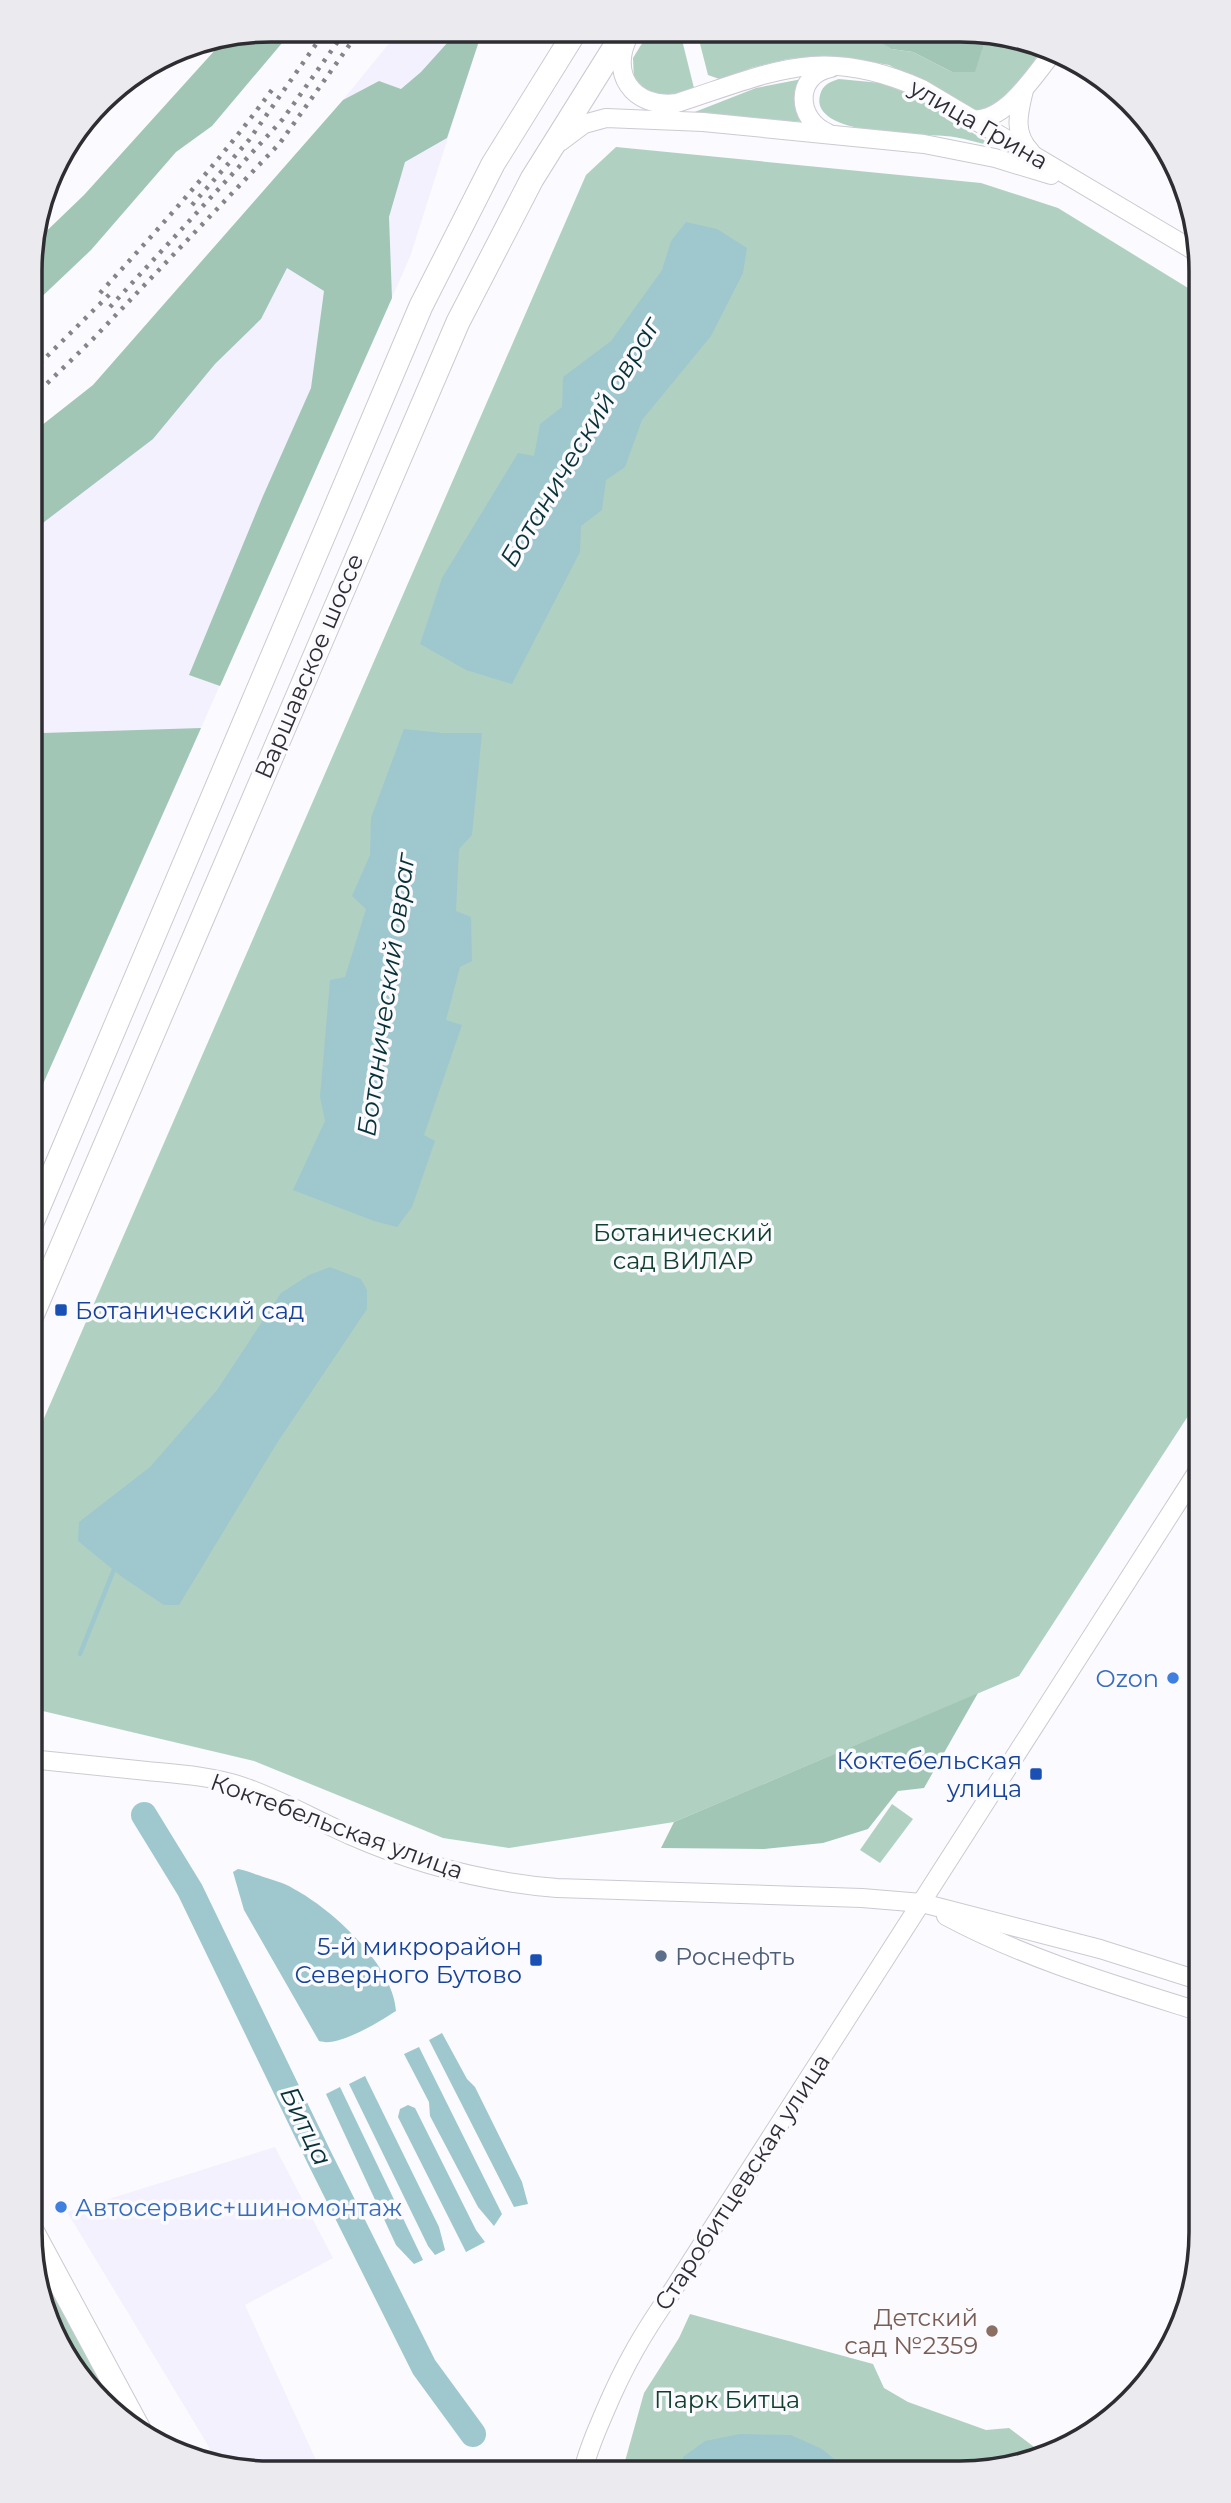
<svg xmlns="http://www.w3.org/2000/svg" width="1231" height="2503" font-family="Montserrat,sans-serif">
  <style>
    .built { fill: #f3f1fe }
    .green { fill: #b0d1c1 }
    .forest { fill: #a2c6b5 }
    .water { fill: #9ec8ce }
    .lines { fill: none; stroke-linecap: round; stroke-linejoin: round }
    .stream { stroke: #9ec8ce; stroke-width: 4.5 }
    .river { stroke: #9ec8ce; stroke-width: 26 }
    .minor-casing { stroke: #cbcad3; stroke-width: 20 }
    .major-casing { stroke: #cbcad3; stroke-width: 25 }
    .minor { stroke: #fff; stroke-width: 18 }
    .major { stroke: #fff; stroke-width: 23 }
    .rail { stroke: #858488; stroke-width: 4.5; stroke-dasharray: 3.5 7; stroke-linecap: butt }
    .transit-dot { fill: #1a4fb4; stroke: #fbfafe; stroke-width: 2.5 }
    .shop-dot { fill: #3f7fe0; stroke: #fbfafe; stroke-width: 2.5 }
    .service-dot { fill: #5c6f8a; stroke: #fbfafe; stroke-width: 2.5 }
    .education-dot { fill: #8d6e63; stroke: #fbfafe; stroke-width: 2.5 }
    .labels { text-anchor: middle; dominant-baseline: central; stroke-width: 7; stroke-linejoin: round; paint-order: stroke }
    .street-label { font-size: 24px; fill: #2e2d31; stroke: #fbfafe }
    .park-label { font-size: 24px; fill: #11402e; stroke: #fbfafe }
    .transit-label { font-size: 24px; fill: #164399; stroke: #fbfafe; text-anchor: end }
    .shop-label { font-size: 24px; fill: #366cbe; stroke: #fbfafe; text-anchor: end }
    .service-label { font-size: 24px; fill: #4e5e75; stroke: #fbfafe; text-anchor: start }
    .education-label { font-size: 24px; fill: #785e54; stroke: #fbfafe; text-anchor: end }
    .water-label { font-size: 26px; font-style: italic; fill: #073237; stroke: #fbfafe }
    .rim { fill: none; stroke: #2e2d31; stroke-width: 3.5 }
  </style>
  <rect width="100%" height="100%" fill="#fbfafe"/>
  <g class="built">
    <path d="M 399,31 L 482,31 L 410,257 L 31,1111 L 32,433 L 93,385 L 343,100 Z"/>
    <path d="M 275,2147 L 333,2258 L 245,2305 L 321,2471 L 239,2471 L 217,2464 L 206,2442 L 67,2212 Z"/>
  </g>
  <g class="green">
    <path d="M 649,32 L 680,32 L 694,88 C 668,99 656,99 634,81 L 633,58 Z"/>
    <path d="M 697,32 L 788,33 L 792,44 L 831,33 L 875,34 L 872,35 L 891,49 L 913,52 L 952,72 L 985,40 L 979,34 L 1006,34 L 1039,53 C 1024,78 1008,104 978,111 L 889,65 L 854,59 L 823,56 L 788,59 L 751,68 L 722,80 L 708,75 Z"/>
    <path d="M 807,78 L 805,122 L 687,115 L 756,88 Z"/>
    <path d="M 839,79 L 881,83 L 917,97 L 993,146 C 977,143 961,137 945,136 C 920,134 809,136 820,95 C 823,84 830,82 839,79 Z"/>
    <path d="M 616,147 L 981,183 L 1058,208 L 1201,296 L 1201,1396 L 1019,1676 L 674,1822 L 509,1848 L 443,1838 L 254,1761 L 30,1708 L 31,1448 L 586,175 Z"/>
    <path d="M 892,1804 L 913,1819 L 880,1863 L 860,1850 Z"/>
    <path d="M 34,2257 L 123,2420 L 112,2414 L 42,2309 Z"/>
    <path d="M 690,2314 L 873,2364 L 884,2388 L 908,2402 L 986,2430 L 1009,2428 L 1046,2456 L 1037,2461 L 960,2473 L 622,2472 L 644,2393 L 679,2338 Z"/>
  </g>
  <g class="forest">
    <path d="M 271,30 L 293,30 L 212,126 L 176,152 L 91,250 L 32,306 L 32,245 L 84,195 L 225,39 Z"/>
    <path d="M 458,31 L 479,41 L 447,138 L 405,162 L 389,217 L 392,298 L 220,686 L 189,675 L 263,496 L 311,388 L 324,291 L 287,268 L 261,319 L 215,364 L 153,439 L 31,532 L 32,433 L 93,385 L 343,100 L 379,81 L 401,89 L 421,72 Z"/>
    <path d="M 788,33 L 831,33 L 792,44 Z"/>
    <path d="M 875,34 L 979,34 L 985,40 L 975,72 L 952,72 L 913,52 L 891,49 L 871,36 Z"/>
    <path d="M 201,728 L 31,1111 L 31,731 L 43,733 Z"/>
    <path d="M 978,1693 L 924,1788 L 898,1791 L 868,1829 L 823,1843 L 764,1849 L 661,1848 L 674,1822 Z"/>
  </g>
  <g class="water">
    <path d="M 686,222 L 717,229 L 747,248 L 743,273 L 711,336 L 642,420 L 625,467 L 606,480 L 602,510 L 581,526 L 580,552 L 512,684 L 466,670 L 420,644 L 442,578 L 518,453 L 534,456 L 540,424 L 562,407 L 563,377 L 611,341 L 662,270 L 671,241 Z"/>
    <path d="M 404,729 L 443,733 L 482,733 L 472,835 L 459,849 L 456,911 L 471,917 L 472,961 L 460,967 L 446,1020 L 462,1025 L 424,1135 L 435,1141 L 412,1207 L 397,1227 L 374,1221 L 293,1190 L 325,1121 L 320,1097 L 330,980 L 345,977 L 366,909 L 352,896 L 370,855 L 371,818 Z"/>
    <path d="M 330,1267 L 361,1279 L 367,1290 L 367,1309 L 277,1443 L 179,1605 L 164,1605 L 122,1577 L 78,1541 L 79,1522 L 150,1467 L 217,1390 L 281,1293 L 309,1275 Z"/>
    <path d="M 238,1869 C 245,1870 251,1873 258,1875 C 271,1880 283,1882 294,1889 C 332,1909 394,1966 396,2011 C 379,2022 337,2048 319,2041 L 244,1910 L 233,1872 Z"/>
    <path d="M 442,2033 L 467,2079 L 475,2087 L 522,2182 L 528,2204 L 514,2207 L 429,2040 Z"/>
    <path d="M 419,2047 L 502,2214 L 494,2226 L 478,2207 L 430,2116 L 429,2102 L 404,2054 Z"/>
    <path d="M 365,2076 L 439,2227 L 445,2250 L 435,2255 L 428,2246 L 349,2084 Z"/>
    <path d="M 340,2087 L 423,2260 L 414,2264 L 396,2245 L 326,2094 Z"/>
    <path d="M 408,2105 L 415,2108 L 476,2230 L 485,2242 L 466,2252 L 398,2117 L 400,2109 Z"/>
    <path d="M 740,2434 L 791,2435 L 822,2449 L 851,2473 L 681,2472 L 683,2457 L 705,2441 Z"/>
  </g>
  <g class="lines">
    <g class="stream">
      <path d="M 811,38 L 812,33"/>
      <path d="M 80,1654 L 115,1567"/>
    </g>
    <path class="river" d="M 144,1815 L 190,1890 L 320,2159 L 424,2367 L 473,2434"/>
    <g class="minor-casing">
      <g id="minor">
        <path d="M 630,34 C 608,72 632,109 677,103 C 773,72 822,44 922,89 L 1198,253"/>
        <path d="M 1024,90 C 1018,114 1013,134 1031,152"/>
        <path d="M 970,119 C 1003,124 1032,79 1050,56"/>
        <path d="M 828,133 C 796,120 794,75 831,68"/>
        <path d="M 560,142 L 584,124 L 606,118 L 703,122 L 924,144 L 995,158 L 1051,175"/>
        <path d="M 30,1759 C 69,1763 108,1767 147,1771 C 178,1774 210,1776 241,1786 C 280,1799 315,1820 352,1836 C 418,1865 486,1882 557,1888 L 862,1898 L 922,1903 L 1100,1949 L 1201,1981"/>
        <path d="M 946,1916 C 1026,1959 1115,1985 1201,2012"/>
        <path d="M 583,2472 C 587,2451 597,2430 605,2411 C 624,2366 643,2333 671,2293 L 1201,1466"/>
      </g>
    </g>
    <g class="major-casing">
      <g id="major">
        <path d="M 31,1225 L 421,306 L 493,164 L 575,32"/>
        <path d="M 31,1318 L 458,322 L 532,179 L 624,32"/>
        <path d="M 30,2227 L 141,2433"/>
      </g>
    </g>
    <use href="#minor" class="minor"/>
    <use href="#major" class="major"/>
    <g class="rail">
      <path d="M 192,205 L 249,140 L 326,30"/>
      <path d="M 100,293 C 161,226 221,160 274,87"/>
      <path d="M 110,307 L 283,119 L 346,30"/>
      <path d="M 32,371 L 114,290"/>
      <path d="M 32,398 L 92,340 L 280,143 L 360,30"/>
    </g>
  </g>
  <g class="transit-dot">
    <rect x="54" y="1303" width="14" height="14" rx="3.5"/>
    <rect x="1029" y="1767" width="14" height="14" rx="3.5"/>
    <rect x="529" y="1953" width="14" height="14" rx="3.5"/>
  </g>
  <g class="shop-dot">
    <circle cx="1173" cy="1678" r="7"/>
    <circle cx="61" cy="2207" r="7"/>
  </g>
  <circle class="service-dot" cx="661" cy="1956" r="7"/>
  <circle class="education-dot" cx="992" cy="2331" r="7"/>
  <g class="labels">
    <g class="street-label">
      <text transform="translate(979 124) rotate(30)">улица Грина</text>
      <text transform="translate(309 666) rotate(-67)">Варшавское шоссе</text>
      <text transform="translate(337 1826) rotate(20)">Коктебельская улица</text>
      <text transform="translate(742 2182) rotate(-57)">Старобитцевская улица</text>
    </g>
    <g class="park-label">
      <text x="683" y="1232">Ботанический<tspan x="683" dy="28">сад ВИЛАР</tspan></text>
      <text x="727" y="2399">Парк Битца</text>
    </g>
    <g class="transit-label">
      <text x="75" y="1310" text-anchor="start">Ботанический сад</text>
      <text x="1022" y="1760">Коктебельская<tspan x="1022" dy="28">улица</tspan></text>
      <text x="522" y="1946">5-й микрорайон<tspan x="522" dy="28">Северного Бутово</tspan></text>
    </g>
    <g class="shop-label">
      <text x="1159" y="1678">Ozon</text>
      <text x="75" y="2207" text-anchor="start">Автосервис+шиномонтаж</text>
    </g>
    <g class="service-label">
      <text x="675" y="1956">Роснефть</text>
    </g>
    <g class="education-label">
      <text x="978" y="2317">Детский<tspan x="978" dy="28">сад №2359</tspan></text>
    </g>
    <g class="water-label">
      <text transform="translate(580 442) rotate(-59)">Ботанический овраг</text>
      <text transform="translate(386 995) rotate(-82)">Ботанический овраг</text>
      <text transform="translate(306 2126) rotate(64)">Битца</text>
    </g>
  </g>
  <path d="M0 0H1231V2503H0ZM271 42H960A229 229 0 0 1 1189 271V2232A229 229 0 0 1 960 2461H271A229 229 0 0 1 42 2232V271A229 229 0 0 1 271 42Z" fill="#ebeaee" fill-rule="evenodd"/>
  <path class="rim" d="M271 42H960A229 229 0 0 1 1189 271V2232A229 229 0 0 1 960 2461H271A229 229 0 0 1 42 2232V271A229 229 0 0 1 271 42Z"/>
</svg>
